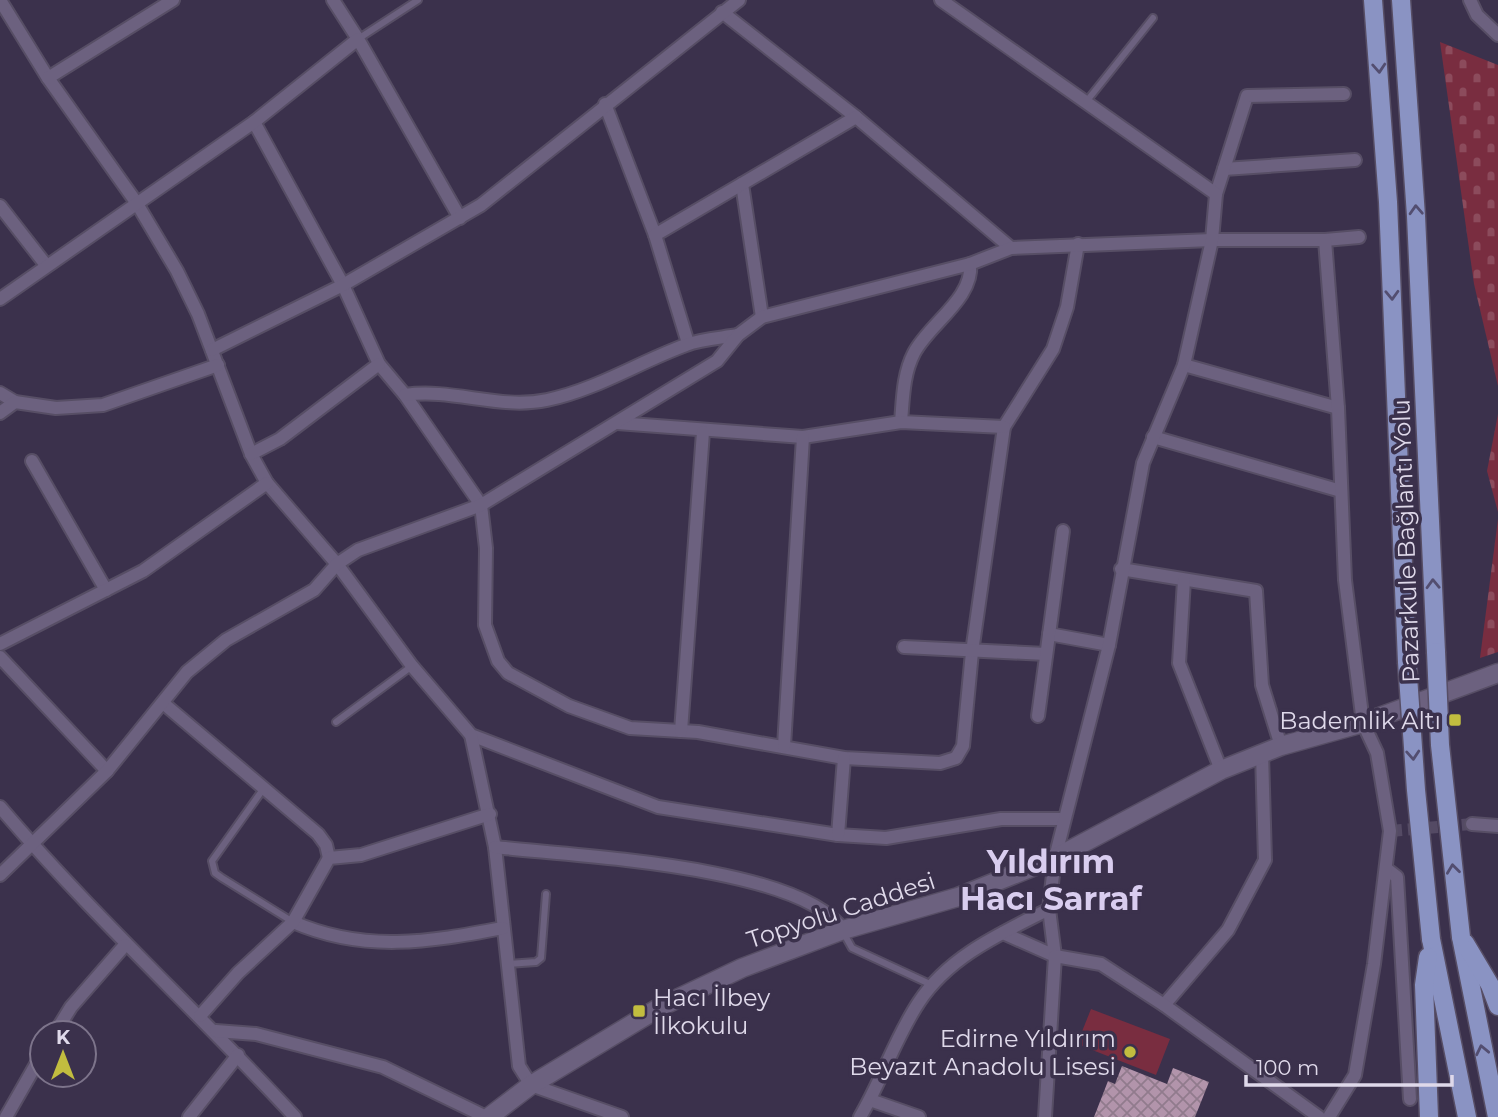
<svg xmlns="http://www.w3.org/2000/svg" width="1498" height="1117" font-family="Montserrat,sans-serif">
  <style>
    .cemetery { fill: url(#cemetery-stones) }
    .pitch { fill: #792d40 }
    .building { fill: url(#building-cross-hatch) }
    .lines { fill: none; stroke-linecap: round; stroke-linejoin: round }
    .street-tunnel { stroke: #544a64; stroke-width: 12; stroke-dasharray: 12 6; stroke-linecap: butt }
    .lane-casing { stroke: #574e65; stroke-width: 10 }
    .street-casing { stroke: #574e65; stroke-width: 16 }
    .secondary-casing { stroke: #574e65; stroke-width: 21 }
    .primary-casing { stroke: #574e65; stroke-width: 21 }
    .lane { stroke: #6c617f; stroke-width: 6 }
    .street { stroke: #6c617f; stroke-width: 12 }
    .secondary { stroke: #6c617f; stroke-width: 18 }
    .primary { stroke: #8a93c3; stroke-width: 18 }
    .primary-bridge-casing { stroke: #574e65; stroke-width: 21; stroke-linecap: butt }
    .primary-bridge { stroke: #8a93c3; stroke-width: 18 }
    .oneway { stroke: #534e70 }
    .poi-dot { fill: #c2bd3f; stroke: #3b314c; stroke-width: 2.5 }
    .labels { text-anchor: middle; dominant-baseline: central; stroke-width: 7; stroke-linejoin: round; paint-order: stroke }
    .street-label { font-size: 24px; fill: #dfd9ea; stroke: #3b314c }
    .poi-label { font-size: 24px; fill: #dfd9ea; stroke: #3b314c; text-anchor: end }
    .district-label { font-size: 32px; font-weight: bold; fill: #d9cdef; stroke: #3b314c }
  </style>
  <defs>
    <pattern id="cemetery-stones" width="16" height="16" patternUnits="userSpaceOnUse" patternTransform="scale(1.75)"><rect width="16" height="16" fill="#792d40"/><path d="M2 7V4a2 2 0 0 1 4 0v3zM10 15v-3a2 2 0 0 1 4 0v3z" fill="#8c4b5c"/></pattern>
    <pattern id="building-cross-hatch" width="8" height="8" patternUnits="userSpaceOnUse" patternTransform="scale(1.75)"><rect width="8" height="8" fill="#b294ab"/><path d="M0 0l8 8M0 8l8-8" fill="none" stroke="#917b8d"/></pattern>
  </defs>
  <rect width="100%" height="100%" fill="#3b314c"/>
  <g class="cemetery">
    <path d="M 1440,42 L 1498,65 L 1498,386 L 1474,284 Z"/>
    <path d="M 1498,414 L 1498,512 L 1487,471 Z"/>
    <path d="M 1498,519 L 1498,652 L 1480,658 Z"/>
  </g>
  <path class="pitch" d="M 1091,1009 L 1170,1039 L 1156,1075 L 1077,1044 Z"/>
  <path class="building" d="M 1122,1066 L 1167,1084 L 1173,1068 L 1209,1082 L 1195,1117 L 1094,1117 L 1108,1081 L 1115,1084 Z"/>
  <g class="lines">
    <path class="street-tunnel" d="M 1390,831 L 1472,824"/>
    <g class="lane-casing">
      <g id="lane">
        <path d="M 358,39 L 418,0"/>
        <path d="M 1086,102 L 1153,18"/>
        <path d="M 336,722 L 412,666"/>
        <path d="M 264,788 L 212,861 L 215,873 L 222,878 L 293,922"/>
        <path d="M 843,932 L 852,948 L 932,985"/>
        <path d="M 507,964 L 536,962 L 541,958 L 546,894"/>
      </g>
    </g>
    <g class="street-casing">
      <g id="street">
        <path d="M 0,0 L 48,78 L 136,202 L 177,271 L 198,314 L 251,454 L 267,483 L 337,564 L 412,666 L 471,735 L 658,807 L 838,835 L 886,838 L 1001,819 L 1064,819"/>
        <path d="M 333,0 L 358,39"/>
        <path d="M 1470,0 L 1477,15 L 1498,35"/>
        <path d="M 722,12 L 856,117 L 1011,248"/>
        <path d="M 48,78 L 173,0"/>
        <path d="M 605,104 L 655,235"/>
        <path d="M 254,122 L 343,285 L 379,364 L 405,395 L 481,505 L 486,548 L 485,625 L 498,661 L 508,673 L 569,706 L 630,728 L 698,732 L 844,758 L 940,763 L 956,758 L 963,746 L 972,652 L 1004,427 L 1053,349 L 1067,307 L 1078,244"/>
        <path d="M 1224,169 L 1355,160"/>
        <path d="M 742,184 L 762,317"/>
        <path d="M 1216,194 L 1247,96 L 1344,94"/>
        <path d="M 0,206 L 46,265"/>
        <path d="M 1325,240 L 1359,237"/>
        <path d="M 0,299 L 254,122 L 358,39 L 460,218"/>
        <path d="M 688,343 L 655,235 L 856,117"/>
        <path d="M 212,350 L 343,285 L 481,205 L 739,0"/>
        <path d="M 1184,365 L 1338,408"/>
        <path d="M 0,393 L 15,402"/>
        <path d="M 405,395 C 453,388 499,410 547,400 C 596,390 639,362 686,345 C 701,339 721,338 738,335"/>
        <path d="M 0,413 L 15,402 L 56,408 L 103,405 L 218,365"/>
        <path d="M 901,422 C 903,399 903,374 914,353 C 929,324 974,298 970,264"/>
        <path d="M 617,423 L 803,437 L 901,422 L 1004,427"/>
        <path d="M 1153,437 L 1341,491"/>
        <path d="M 251,454 L 280,439 L 379,364"/>
        <path d="M 32,461 L 106,590"/>
        <path d="M 1121,569 L 1256,591 L 1262,685 L 1281,746"/>
        <path d="M 1184,580 L 1179,663 L 1221,770"/>
        <path d="M 1049,634 L 1109,645"/>
        <path d="M 0,644 L 143,571 L 267,483"/>
        <path d="M 904,647 L 1046,654"/>
        <path d="M 0,657 L 107,771"/>
        <path d="M 163,703 L 318,834 L 326,845 L 329,858"/>
        <path d="M 1038,716 L 1063,531"/>
        <path d="M 681,731 L 703,432"/>
        <path d="M 471,735 L 495,847 L 519,1066 L 531,1085 L 622,1117"/>
        <path d="M 784,746 L 803,437"/>
        <path d="M 0,807 C 93,916 198,1012 295,1117"/>
        <path d="M 1472,824 L 1498,826"/>
        <path d="M 838,835 L 844,758"/>
        <path d="M 495,847 C 571,856 800,865 843,930"/>
        <path d="M 1388,870 L 1397,877 L 1410,1099"/>
        <path d="M 0,875 L 107,771 L 187,672 L 226,640 L 314,590 L 337,564 L 358,550 L 481,505 L 717,361 L 738,335 L 762,317 L 970,264 L 1011,248 L 1212,240 L 1325,240 L 1338,408 L 1345,580 L 1363,723 L 1377,753 L 1390,831 L 1374,964 L 1355,1075 L 1329,1117"/>
        <path d="M 293,922 C 364,953 429,942 503,928"/>
        <path d="M 1003,933 L 1055,956 L 1049,909"/>
        <path d="M 1164,1005 L 1228,930 L 1265,860 L 1262,753"/>
        <path d="M 200,1016 L 238,973 L 293,922 L 329,858 L 361,855 L 490,814"/>
        <path d="M 216,1031 L 256,1034 L 383,1067 L 486,1117"/>
        <path d="M 55,1033 L 71,1007 L 125,945"/>
        <path d="M 870,1100 L 919,1117"/>
        <path d="M 6,1117 L 42,1054"/>
        <path d="M 189,1117 L 238,1055"/>
        <path d="M 860,1117 C 882,1080 895,1038 919,1002 C 949,956 1002,933 1049,909 L 1055,858 L 1109,645 L 1143,463 L 1184,365 L 1212,240 L 1216,194 L 941,0"/>
        <path d="M 1045,1117 L 1055,956 L 1101,964 L 1164,1005 L 1319,1117"/>
      </g>
    </g>
    <g class="secondary-casing">
      <path id="secondary" d="M 489,1117 L 531,1085 L 662,1006 L 742,968 L 843,930 L 958,897 L 1055,858 L 1221,770 L 1281,746 L 1363,723 L 1498,673"/>
    </g>
    <g class="primary-casing">
      <g id="primary">
        <path d="M 1373,0 L 1388,202 L 1407,662"/>
        <path d="M 1401,0 L 1416,216 L 1436,652"/>
        <path d="M 1461,937 L 1497,1117"/>
        <path d="M 1431,939 L 1467,1117"/>
        <path d="M 1465,943 L 1490,985 L 1498,1006"/>
        <path d="M 1428,957 L 1424,985 L 1429,1117"/>
      </g>
    </g>
    <use href="#lane" class="lane"/>
    <use href="#street" class="street"/>
    <use href="#secondary" class="secondary"/>
    <use href="#primary" class="primary"/>
    <g class="primary-bridge-casing">
      <g id="primary-bridge">
        <path d="M 1436,652 L 1440,745 L 1461,937"/>
        <path d="M 1407,662 L 1416,790 L 1431,939"/>
      </g>
    </g>
    <use href="#primary-bridge" class="primary-bridge"/>
  </g>
  <defs><path id="oneway-chevron" d="M-2-3.5L2.5 0L-2 3.5" fill="none" stroke-width="1.6" stroke-linecap="round" stroke-linejoin="round" transform="scale(1.75)"/></defs>
  <g class="oneway">
    <use href="#oneway-chevron" transform="translate(1379 68) rotate(86)"/>
    <use href="#oneway-chevron" transform="translate(1416 210) rotate(-93)"/>
    <use href="#oneway-chevron" transform="translate(1392 295) rotate(88)"/>
    <use href="#oneway-chevron" transform="translate(1433 584) rotate(-92)"/>
    <use href="#oneway-chevron" transform="translate(1413 755) rotate(86)"/>
    <use href="#oneway-chevron" transform="translate(1453 869) rotate(-97)"/>
    <use href="#oneway-chevron" transform="translate(1482 1050) rotate(-102)"/>
  </g>
  <g class="poi-dot">
    <rect x="1448" y="713" width="14" height="14" rx="3.5"/>
    <rect x="632" y="1004" width="14" height="14" rx="3.5"/>
    <circle cx="1130" cy="1052" r="7"/>
  </g>
  <g class="labels">
    <g class="street-label">
      <text transform="translate(1406 541) rotate(-92)">Pazarkule Bağlantı Yolu</text>
      <text transform="translate(841 910) rotate(-18)">Topyolu Caddesi</text>
    </g>
    <g class="poi-label">
      <text x="1441" y="720">Bademlik Altı</text>
      <text x="653" y="997" text-anchor="start">Hacı İlbey<tspan x="653" dy="28">İlkokulu</tspan></text>
      <text x="1116" y="1038">Edirne Yıldırım<tspan x="1116" dy="28">Beyazıt Anadolu Lisesi</tspan></text>
    </g>
    <g class="district-label">
      <text x="1051" y="861">Yıldırım<tspan x="1051" dy="37">Hacı Sarraf</tspan></text>
    </g>
  </g>
  <g transform="translate(63 1054)"><circle r="33" fill="#3b314c" stroke="#7d748b" stroke-width="2"/>
  <path d="M0-5L12 26L0 18L-12 26Z" fill="#c2bd3f"/>
  <text y="-10" font-size="19" font-weight="bold" text-anchor="middle" fill="#dfd9ea">K</text>
  </g>
  <path d="M1246 1075v10h206v-10" fill="none" stroke="#dfd9ea" stroke-width="3.5"/>
  <text x="1256" y="1075" font-size="21" fill="#dfd9ea" stroke="#3b314c" stroke-width="5" paint-order="stroke">100 m</text>
</svg>
